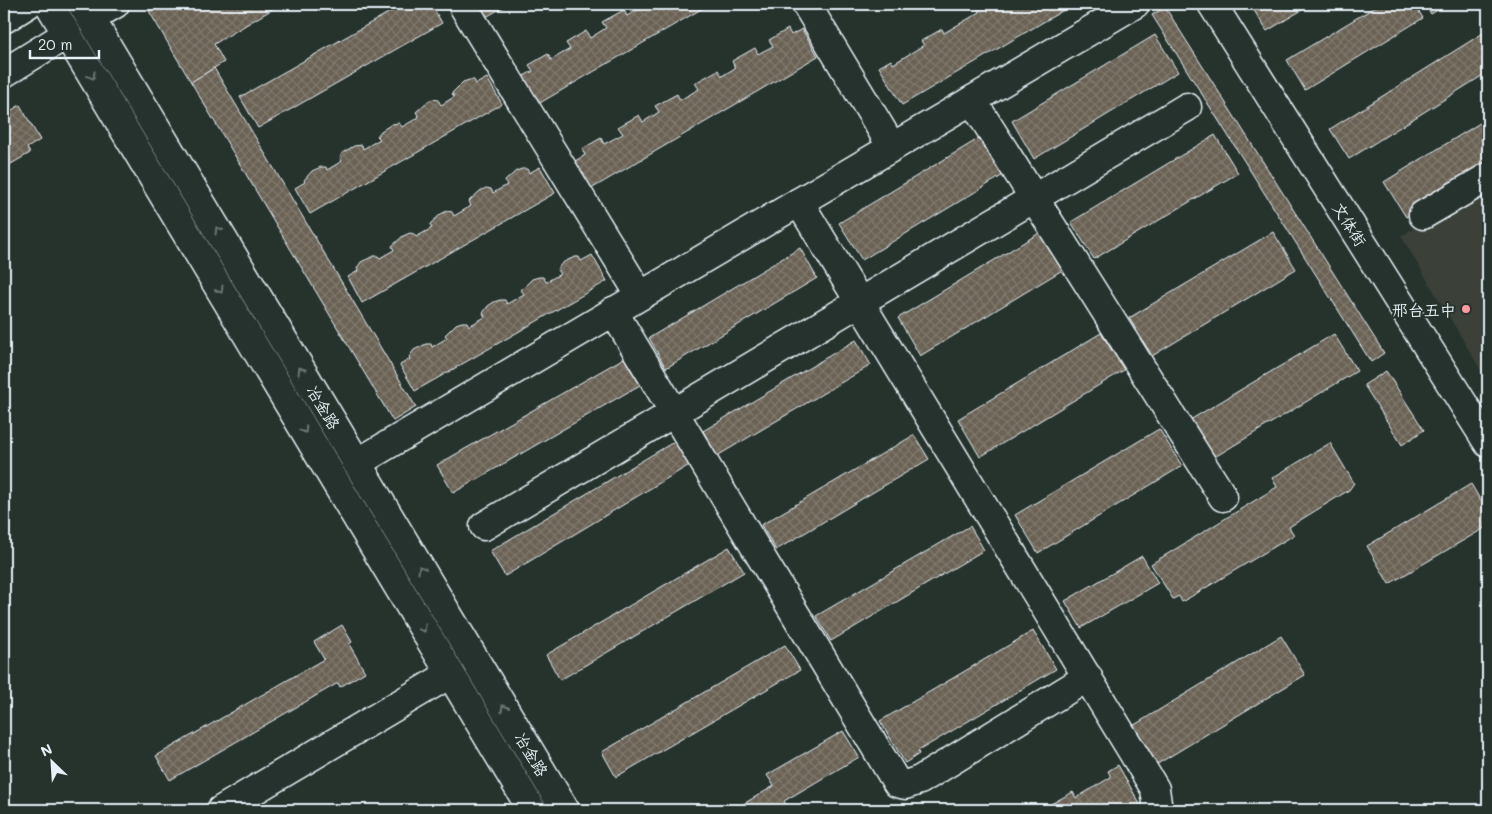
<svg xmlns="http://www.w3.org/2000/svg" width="1492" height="814" font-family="Mali,'LXGW WenKai TC',sans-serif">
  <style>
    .built { fill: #3b4139 }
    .building { fill: url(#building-cross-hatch); stroke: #e8f1f8 }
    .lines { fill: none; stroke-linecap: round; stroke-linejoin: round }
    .minor-casing { stroke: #e8f1f8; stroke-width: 31 }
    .minor { stroke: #26332d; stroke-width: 28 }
    .oneway { stroke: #6a7674 }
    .poi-dot { fill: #ff9aa2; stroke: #26332d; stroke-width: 2 }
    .labels { text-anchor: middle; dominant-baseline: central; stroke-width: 4; stroke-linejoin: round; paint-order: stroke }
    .street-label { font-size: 16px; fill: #e8f1f8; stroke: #26332d }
    .poi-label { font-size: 16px; fill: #e8f1f8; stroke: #26332d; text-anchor: end }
  </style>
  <defs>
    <pattern id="building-cross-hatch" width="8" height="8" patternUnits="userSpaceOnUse" patternTransform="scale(1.25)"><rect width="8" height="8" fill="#6b6254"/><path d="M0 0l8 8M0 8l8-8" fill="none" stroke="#80796d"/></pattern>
  </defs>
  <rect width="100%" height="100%" fill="#26332d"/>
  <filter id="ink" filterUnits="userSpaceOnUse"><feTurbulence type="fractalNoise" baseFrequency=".02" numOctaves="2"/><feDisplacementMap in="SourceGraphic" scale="10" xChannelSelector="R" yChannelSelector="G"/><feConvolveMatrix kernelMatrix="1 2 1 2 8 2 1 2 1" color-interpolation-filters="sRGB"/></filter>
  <g filter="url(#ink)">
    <path class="built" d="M 1488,185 L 1488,382 L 1401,236 Z"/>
    <g class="building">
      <path d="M 162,4 L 281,4 L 214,44 L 224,62 L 191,82 L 149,11 Z"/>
      <path d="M 404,4 L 431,4 L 442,23 L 258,128 L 240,97 Z"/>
      <path d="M 475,4 L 509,4 L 484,18 Z"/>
      <path d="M 645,4 L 710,4 L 538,104 L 522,77 L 533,71 L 529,65 L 548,54 L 551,60 L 570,49 L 566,43 L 586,31 L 590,38 L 606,28 L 602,22 L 624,10 L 627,16 L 646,5 Z"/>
      <path d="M 983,4 L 1074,4 L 902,105 L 879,67 L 891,60 L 893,64 L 924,45 L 921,41 L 942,29 L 944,33 L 980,12 L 977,8 Z"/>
      <path d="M 1250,4 L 1312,4 L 1267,31 Z"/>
      <path d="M 1380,4 L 1414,4 L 1423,18 L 1305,90 L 1287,60 Z"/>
      <path d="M 1425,4 L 1448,4 L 1431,14 Z"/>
      <path d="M 1165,7 L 1384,353 L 1371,362 L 1152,15 Z"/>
      <path d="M 788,29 L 791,35 L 802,29 L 818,56 L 591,189 L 575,161 L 585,155 L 582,149 L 601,138 L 604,144 L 623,134 L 618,127 L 639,115 L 643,122 L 659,112 L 655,106 L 677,94 L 680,100 L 699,89 L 695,83 L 718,70 L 722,76 L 735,68 L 732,61 L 755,48 L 758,54 L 773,46 L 769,40 Z"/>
      <path d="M 1488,30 L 1488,72 L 1349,159 L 1330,129 Z"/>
      <path d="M 1155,35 L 1178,72 L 1034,159 L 1012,121 Z"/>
      <path d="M 214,68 L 416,407 L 393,421 L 191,82 Z"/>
      <path d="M 487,78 L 502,104 L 310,214 L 295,188 L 305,182 L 304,180 L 312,171 L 321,167 L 326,167 L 327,170 L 342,161 L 340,158 L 342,153 L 354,146 L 362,145 L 363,149 L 380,139 L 377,136 L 381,131 L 392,124 L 399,123 L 402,127 L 419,117 L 416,112 L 427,102 L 433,99 L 438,100 L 441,105 L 454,97 L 452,93 L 463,82 L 469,80 L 474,80 L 476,84 Z"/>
      <path d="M 20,105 L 40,140 L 27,148 L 30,153 L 4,168 L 4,121 L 12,116 L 9,112 Z"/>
      <path d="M 1488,118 L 1488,167 L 1406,217 L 1384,182 Z"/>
      <path d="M 1215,135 L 1238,173 L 1094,259 L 1071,222 Z"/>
      <path d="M 983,136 L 1005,174 L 862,260 L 839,223 Z"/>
      <path d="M 540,167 L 555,193 L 362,303 L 348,277 L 358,271 L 357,268 L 361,262 L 374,256 L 378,256 L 380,258 L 394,250 L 392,246 L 403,236 L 410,233 L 414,234 L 416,237 L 432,228 L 430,224 L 441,214 L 447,211 L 452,212 L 454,216 L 471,206 L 469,201 L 480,191 L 486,188 L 491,189 L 493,193 L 507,185 L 505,181 L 516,171 L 522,169 L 527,169 L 529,173 Z"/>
      <path d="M 1041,232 L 1064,269 L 920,356 L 898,318 Z"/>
      <path d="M 1273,232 L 1296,269 L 1152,356 L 1129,318 Z"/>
      <path d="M 800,248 L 817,278 L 666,368 L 649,338 Z"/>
      <path d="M 592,255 L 607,281 L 415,391 L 400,365 L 410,359 L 409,357 L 414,350 L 426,344 L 431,344 L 432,347 L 447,338 L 445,335 L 456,324 L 462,322 L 467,322 L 469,326 L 485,317 L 483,313 L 488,306 L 494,302 L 500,300 L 505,300 L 507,304 L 524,294 L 521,290 L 532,279 L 539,277 L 543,277 L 546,282 L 560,274 L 557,270 L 562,263 L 568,260 L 575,257 L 579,257 L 581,261 Z"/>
      <path d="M 1101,333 L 1124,370 L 980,457 L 958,419 Z"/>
      <path d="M 1334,334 L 1357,371 L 1213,458 L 1190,420 Z"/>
      <path d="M 856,340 L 871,365 L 717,456 L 703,431 Z"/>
      <path d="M 624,358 L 640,385 L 453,493 L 437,465 Z"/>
      <path d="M 1386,371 L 1424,430 L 1402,445 L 1364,385 Z"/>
      <path d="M 1159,429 L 1182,466 L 1038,553 L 1015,515 Z"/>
      <path d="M 914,435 L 929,459 L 776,550 L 761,525 Z"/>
      <path d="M 677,440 L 691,464 L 505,576 L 490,551 Z"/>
      <path d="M 1330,443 L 1354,483 L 1349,490 L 1289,527 L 1294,535 L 1182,602 L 1179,596 L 1173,599 L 1151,564 L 1277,487 L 1272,478 Z"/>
      <path d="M 1471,484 L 1488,513 L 1488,526 L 1389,584 L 1367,546 Z"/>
      <path d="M 970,526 L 984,550 L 831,641 L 816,616 Z"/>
      <path d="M 729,547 L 744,572 L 560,680 L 546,655 Z"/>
      <path d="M 1142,556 L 1158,583 L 1081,628 L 1065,601 Z"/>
      <path d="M 342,625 L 352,642 L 349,644 L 365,672 L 340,687 L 338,683 L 170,780 L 156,756 L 324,659 L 314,642 Z"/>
      <path d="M 1033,631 L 1056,669 L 918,751 L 919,754 L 905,763 L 880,721 Z"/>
      <path d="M 1281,636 L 1305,675 L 1154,766 L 1131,727 Z"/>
      <path d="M 785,645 L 800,670 L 616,777 L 602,752 Z"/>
      <path d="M 843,731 L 859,757 L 784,801 L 789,810 L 733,810 L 774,786 L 767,775 Z"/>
      <path d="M 1118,765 L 1141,806 L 1134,810 L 1052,810 L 1049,805 L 1073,792 L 1076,798 L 1111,777 L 1108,771 Z"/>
    </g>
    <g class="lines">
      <g class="minor-casing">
        <g id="minor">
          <path d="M 49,4 L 532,810"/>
          <path d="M 82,4 L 565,810"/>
          <path d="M 462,4 L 640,295"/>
          <path d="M 806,4 L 892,147"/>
          <path d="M 1212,4 L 1488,443"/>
          <path d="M 91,18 L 115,4"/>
          <path d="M 4,19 L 28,4"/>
          <path d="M 4,73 L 67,34"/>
          <path d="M 972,100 L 1223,497"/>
          <path d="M 799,202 L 1155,789 L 1157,803 L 1156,810"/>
          <path d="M 1423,215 L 1488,177"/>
          <path d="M 613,311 L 897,783 L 905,785 L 920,780 L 1088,677"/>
          <path d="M 357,463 L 1135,4"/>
          <path d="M 484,526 L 1187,107"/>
          <path d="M 221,810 L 450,674"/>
        </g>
      </g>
      <use href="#minor" class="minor"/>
    </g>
    <defs><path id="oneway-chevron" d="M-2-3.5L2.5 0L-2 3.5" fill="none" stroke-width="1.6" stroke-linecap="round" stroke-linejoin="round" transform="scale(1.25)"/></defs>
    <g class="oneway">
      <use href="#oneway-chevron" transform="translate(92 76) rotate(59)"/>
      <use href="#oneway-chevron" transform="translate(218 230) rotate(-121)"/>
      <use href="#oneway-chevron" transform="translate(220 290) rotate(59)"/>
      <use href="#oneway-chevron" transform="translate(301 370) rotate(-121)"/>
      <use href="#oneway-chevron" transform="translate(304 430) rotate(59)"/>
      <use href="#oneway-chevron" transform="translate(421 569) rotate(-121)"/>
      <use href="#oneway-chevron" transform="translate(423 629) rotate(59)"/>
      <use href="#oneway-chevron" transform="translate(504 708) rotate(-121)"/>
    </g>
  </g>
  <circle class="poi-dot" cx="1466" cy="309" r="5"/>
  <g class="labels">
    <g class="street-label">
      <text transform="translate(1350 224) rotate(58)">文体街</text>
      <text transform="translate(324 407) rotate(59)">冶金路</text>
      <text transform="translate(532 754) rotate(59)">冶金路</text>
    </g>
    <g class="poi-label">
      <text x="1456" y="309">邢台五中</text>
    </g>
  </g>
  <rect width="1492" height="814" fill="none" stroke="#26332d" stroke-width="20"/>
  <rect x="10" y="10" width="1472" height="794" fill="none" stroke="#e8f1f8" stroke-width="2" filter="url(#ink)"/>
  <g transform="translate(52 762) rotate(335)" stroke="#26332d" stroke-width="4" paint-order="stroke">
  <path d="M0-4L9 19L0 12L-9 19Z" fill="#e8f1f8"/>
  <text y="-8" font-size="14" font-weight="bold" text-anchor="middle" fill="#e8f1f8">N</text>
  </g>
  <path d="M30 50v8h69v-8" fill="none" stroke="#e8f1f8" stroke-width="2.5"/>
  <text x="38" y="50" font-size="15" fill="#e8f1f8" stroke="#26332d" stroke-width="4" paint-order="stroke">20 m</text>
</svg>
